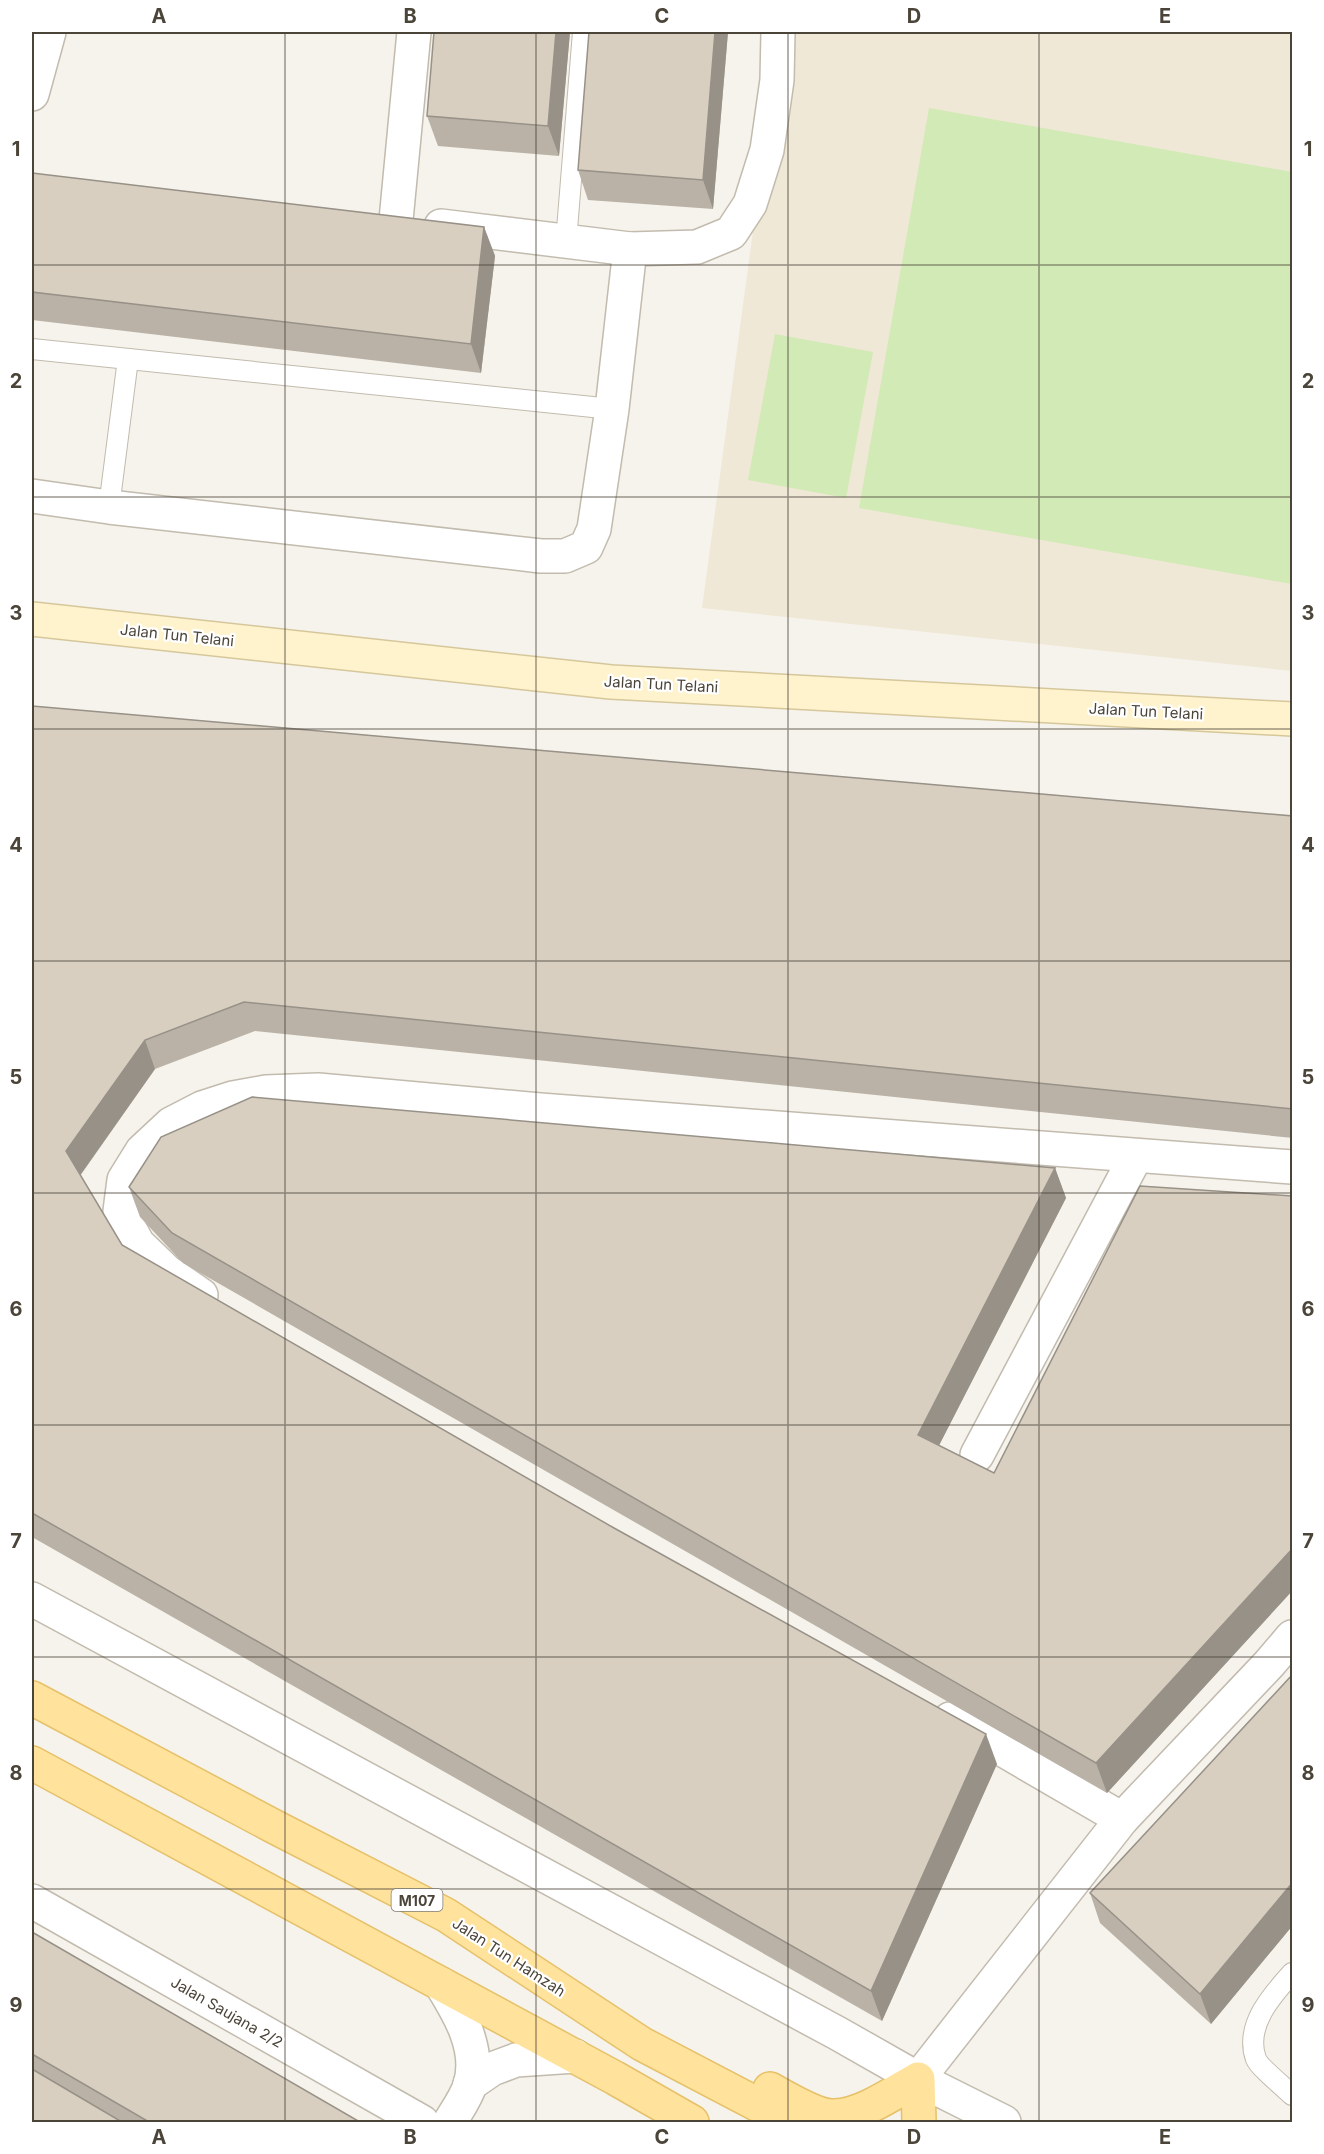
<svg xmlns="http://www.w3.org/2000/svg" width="1324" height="2154" font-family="Inter,sans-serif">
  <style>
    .education { fill: #efe8d6 }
    .green { fill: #d2eab5 }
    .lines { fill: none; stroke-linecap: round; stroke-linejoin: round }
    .lane-casing { stroke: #c2bbae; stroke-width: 22 }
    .street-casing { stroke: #c2bbae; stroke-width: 36 }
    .secondary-casing { stroke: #d6c79b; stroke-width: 36 }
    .primary-casing { stroke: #e6c16a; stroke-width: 36 }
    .lane { stroke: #fff; stroke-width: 20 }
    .street { stroke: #fff; stroke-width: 33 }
    .secondary { stroke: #fff3cd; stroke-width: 33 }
    .primary { stroke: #ffe39c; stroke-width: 33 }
    .wall { fill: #bab2a6 }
    .shaded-wall { fill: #979187 }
    .building { fill: #d8cfc1; stroke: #979187; stroke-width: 1.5 }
    .grid { fill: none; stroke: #4b4439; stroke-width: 1.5; stroke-opacity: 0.55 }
    .labels { text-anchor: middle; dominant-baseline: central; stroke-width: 4.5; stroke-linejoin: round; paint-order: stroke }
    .shield { fill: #fff; stroke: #817c74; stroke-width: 1.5 }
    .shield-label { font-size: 14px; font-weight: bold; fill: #4b4439 }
    .street-label { font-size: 15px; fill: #4b4439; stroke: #fff }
    .neatline { fill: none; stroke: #4b4439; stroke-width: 2 }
    .grid-label { font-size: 20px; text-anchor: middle; font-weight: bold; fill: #4b4439 }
  </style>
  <rect width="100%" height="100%" fill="#f6f3ec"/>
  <path class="education" d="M 780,32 L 1292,32 L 1292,671 L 702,608 Z"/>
  <g class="green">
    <path d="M 929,108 L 1292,172 L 1292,584 L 859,508 Z"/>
    <path d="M 775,334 L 873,352 L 846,498 L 748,480 Z"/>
  </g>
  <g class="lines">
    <g class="lane-casing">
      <g id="lane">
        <path d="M 566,242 L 583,32"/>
        <path d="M 32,349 L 612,409"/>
        <path d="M 109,507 L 128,359"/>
        <path d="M 1292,1973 C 1272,1995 1244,2026 1256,2059 C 1259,2067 1285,2088 1292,2095"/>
      </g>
    </g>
    <g class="street-casing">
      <g id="street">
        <path d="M 32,94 L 49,32"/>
        <path d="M 396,220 L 414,32"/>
        <path d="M 441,226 L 630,249 L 697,247 L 731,233 L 750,204 L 767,150 L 777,80 L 778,32"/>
        <path d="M 32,496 L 109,507 L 541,556 L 565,556 L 586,547 L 594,529 L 612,409 L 630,249"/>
        <path d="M 201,1295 L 166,1271 L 138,1244 L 120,1211 L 124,1180 L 142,1151 L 171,1124 L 202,1108 L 233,1098 L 266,1092 L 318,1090 L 540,1110 L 1292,1167"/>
        <path d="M 977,1455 L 1136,1156"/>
        <path d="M 32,1599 L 837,2033 L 918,2079 L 1004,2122"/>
        <path d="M 950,1719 L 1122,1819"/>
        <path d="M 32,1901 L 422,2122"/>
        <path d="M 441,1984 C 459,2013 481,2049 470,2085 C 466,2098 457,2110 450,2122"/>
        <path d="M 918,2079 L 1122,1819 L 1269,1664 L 1292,1637"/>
        <path d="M 470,2084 L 492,2069 L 516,2060 L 575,2056"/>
      </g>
    </g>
    <g class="secondary-casing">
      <path id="secondary" d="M 32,619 L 611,682 L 1292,719"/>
    </g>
    <g class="primary-casing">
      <g id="primary">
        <path d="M 32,1698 L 273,1826 L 446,1915 L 642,2044 L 791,2122"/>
        <path d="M 32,1763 L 615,2078 L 692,2122"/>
        <path d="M 770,2089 C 784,2097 818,2117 834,2116 C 861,2116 895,2092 918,2079 L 919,2122"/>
      </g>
    </g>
    <use href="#lane" class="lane"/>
    <use href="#street" class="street"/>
    <use href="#secondary" class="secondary"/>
    <use href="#primary" class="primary"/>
  </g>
  <g class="wall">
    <path d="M 570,32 L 559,156 L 438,146 L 427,116 Z"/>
    <path d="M 728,32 L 713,209 L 588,200 L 578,170 Z"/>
    <path d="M 32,173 L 484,227 L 495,256 L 481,373 L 32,320 Z"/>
    <path d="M 32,706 L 1293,816 L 1293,1138 L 255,1031 L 155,1069 L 80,1176 L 122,1245 L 997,1764 L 882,2021 L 32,1537 Z"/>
    <path d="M 1055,1168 L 1066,1198 L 939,1445 L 994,1473 L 1293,1196 L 1293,1590 L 1107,1793 L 183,1263 L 140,1217 L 129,1187 Z"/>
    <path d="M 1293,1674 L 1293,1925 L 1211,2024 L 1100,1923 L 1090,1893 Z"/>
    <path d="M 32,1932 L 360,2122 L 32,2122 Z"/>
  </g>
  <g class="shaded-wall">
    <path d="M 556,32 L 570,32 L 559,156 L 548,126 Z"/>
    <path d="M 715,32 L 728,32 L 713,209 L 703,180 Z"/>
    <path d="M 484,227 L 495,256 L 481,373 L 471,344 Z"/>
    <path d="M 145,1040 L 155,1069 L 76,1181 L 66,1151 Z"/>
    <path d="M 1055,1168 L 1066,1198 L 929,1465 L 918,1435 Z"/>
    <path d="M 1293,1548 L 1293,1590 L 1107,1793 L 1096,1763 Z"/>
    <path d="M 986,1734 L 997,1764 L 882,2021 L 871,1991 Z"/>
    <path d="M 1293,1882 L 1293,1925 L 1211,2024 L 1200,1994 Z"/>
  </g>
  <g class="building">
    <path d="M 434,32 L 556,32 L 548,126 L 427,116 Z"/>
    <path d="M 589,32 L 715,32 L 703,180 L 578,170 Z"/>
    <path d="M 32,173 L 484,227 L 471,344 L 32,292 Z"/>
    <path d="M 32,706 L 1293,816 L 1293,1109 L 244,1002 L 145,1040 L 66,1151 L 122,1245 L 614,1528 L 986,1734 L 871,1991 L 32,1513 Z"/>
    <path d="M 252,1097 L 1055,1168 L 918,1435 L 994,1473 L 1140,1186 L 1293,1196 L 1293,1548 L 1096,1763 L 172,1233 L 129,1187 L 161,1137 Z"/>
    <path d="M 1293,1674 L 1293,1882 L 1200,1994 L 1090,1893 Z"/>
    <path d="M 32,1932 L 360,2122 L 149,2122 L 32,2054 Z"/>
    <path d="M 32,2069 L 122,2122 L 32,2122 Z"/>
  </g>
  <path class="grid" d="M 285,32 L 285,2122M 536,32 L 536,2122M 788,32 L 788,2122M 1039,32 L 1039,2122M 32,265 L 1292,265M 32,497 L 1292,497M 32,729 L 1292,729M 32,961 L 1292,961M 32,1193 L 1292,1193M 32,1425 L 1292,1425M 32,1657 L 1292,1657M 32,1889 L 1292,1889"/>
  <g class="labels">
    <rect class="shield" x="391.5" y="1889" width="51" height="22" rx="4.5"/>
    <g class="shield-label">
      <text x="417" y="1900">M107</text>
    </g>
    <g class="street-label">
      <text transform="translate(177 635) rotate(6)">Jalan Tun Telani</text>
      <text transform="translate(661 684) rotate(3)">Jalan Tun Telani</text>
      <text transform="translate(1146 711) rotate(3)">Jalan Tun Telani</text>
      <text transform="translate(509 1957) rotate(33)">Jalan Tun Hamzah</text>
      <text transform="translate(227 2012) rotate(30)">Jalan Saujana 2/2</text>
    </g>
  </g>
  <rect width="1324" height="2154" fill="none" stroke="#ffffff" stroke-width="66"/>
  <rect x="33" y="33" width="1258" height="2088" class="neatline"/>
  <g class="grid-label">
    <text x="159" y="23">A</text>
    <text x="410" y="23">B</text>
    <text x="662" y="23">C</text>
    <text x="914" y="23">D</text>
    <text x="1165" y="23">E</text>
    <text x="16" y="156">1</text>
    <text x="1308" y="156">1</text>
    <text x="16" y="388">2</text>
    <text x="1308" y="388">2</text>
    <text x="16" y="620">3</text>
    <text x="1308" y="620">3</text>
    <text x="16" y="852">4</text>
    <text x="1308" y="852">4</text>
    <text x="16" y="1084">5</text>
    <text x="1308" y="1084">5</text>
    <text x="16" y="1316">6</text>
    <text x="1308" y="1316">6</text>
    <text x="16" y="1548">7</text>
    <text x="1308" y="1548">7</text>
    <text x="16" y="1780">8</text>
    <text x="1308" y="1780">8</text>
    <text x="16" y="2012">9</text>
    <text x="1308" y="2012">9</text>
    <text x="159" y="2144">A</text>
    <text x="410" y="2144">B</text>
    <text x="662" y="2144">C</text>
    <text x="914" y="2144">D</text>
    <text x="1165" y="2144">E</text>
  </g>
</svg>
